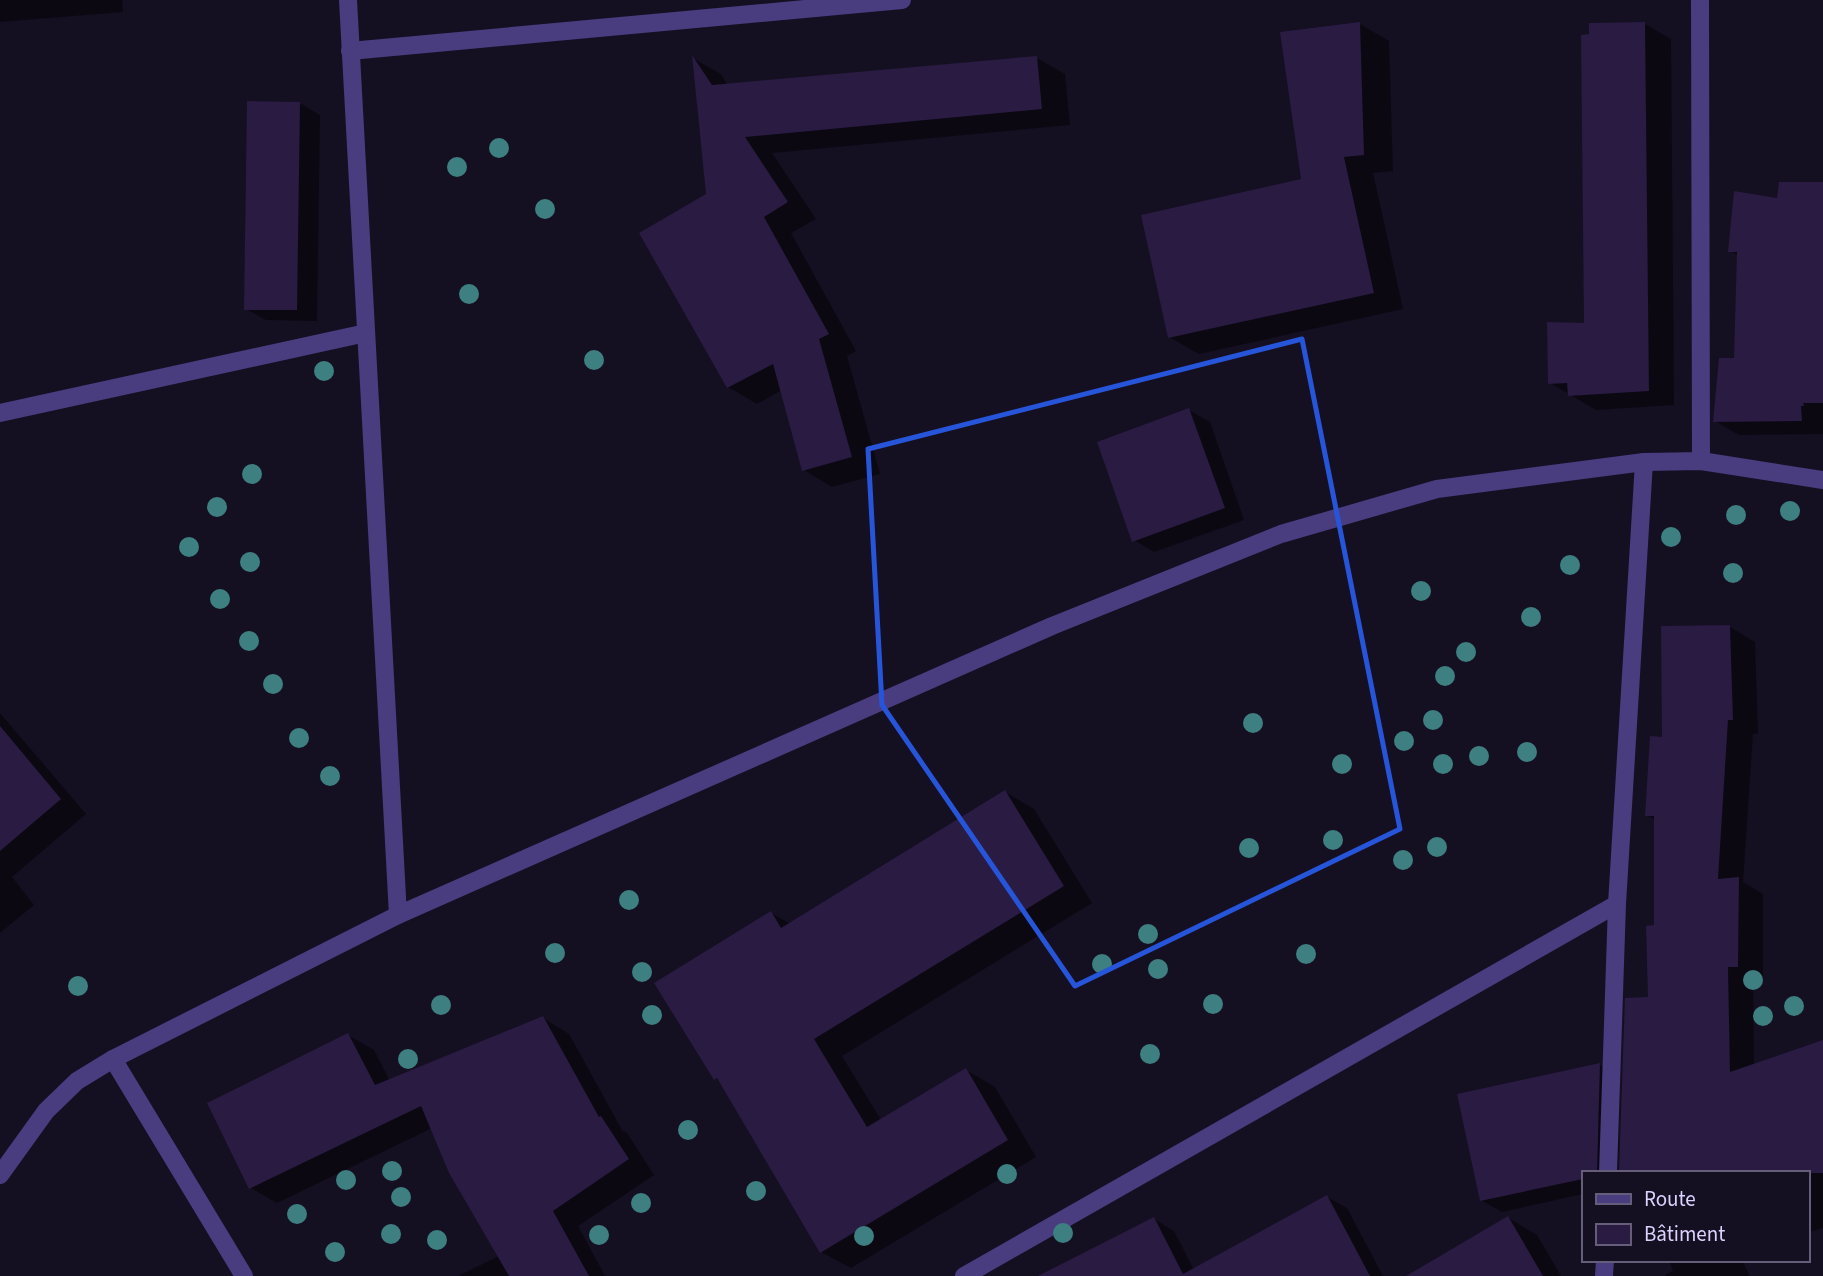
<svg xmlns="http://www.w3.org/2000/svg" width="1823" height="1276" font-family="'Source Sans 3',sans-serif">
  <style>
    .shadow { fill: #0007 }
    .building { fill: #291b42 }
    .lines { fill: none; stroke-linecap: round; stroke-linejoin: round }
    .minor { stroke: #493c7f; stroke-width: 18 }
    .tree { fill: #3e7f81 }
    .marked { fill: none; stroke: #2755da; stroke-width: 5; stroke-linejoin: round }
  </style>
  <rect width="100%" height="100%" fill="#150f22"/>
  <g class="shadow">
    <path d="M 0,0 L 122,0 L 123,12 L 0,22 Z"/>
    <path d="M 1360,24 L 1389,41 L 1393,171 L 1373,173 L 1403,309 L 1199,354 L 1169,337 L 1303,181 Z"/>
    <path d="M 1645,24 L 1671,39 L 1674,405 L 1596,410 L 1550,383 L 1586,325 Z"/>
    <path d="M 1037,58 L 1065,74 L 1070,125 L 772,153 L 816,219 L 791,233 L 856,351 L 847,356 L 880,474 L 832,487 L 804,470 L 782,390 L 757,404 L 728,387 L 694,59 L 721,74 L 728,86 Z"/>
    <path d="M 300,103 L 320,115 L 317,321 L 266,320 L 246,309 Z"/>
    <path d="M 1823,184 L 1823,434 L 1739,435 L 1715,421 L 1735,359 L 1738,255 L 1730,251 L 1779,200 Z"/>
    <path d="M 1189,410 L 1210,422 L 1244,520 L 1154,552 L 1134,540 Z"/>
    <path d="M 1730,627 L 1755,642 L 1758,734 L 1753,734 L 1743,882 L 1763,894 L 1763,981 L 1753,981 L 1754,1065 L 1823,1042 L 1823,1228 L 1807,1233 L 1807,1173 L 1650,999 L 1656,927 L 1656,820 L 1646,815 L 1664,739 Z"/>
    <path d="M 0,713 L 86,814 L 12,877 L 34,905 L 0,933 Z"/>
    <path d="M 1005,792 L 1034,809 L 1092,903 L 842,1056 L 881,1120 L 966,1070 L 995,1087 L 1036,1157 L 851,1268 L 821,1252 L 721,1082 L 715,1078 L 771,913 L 791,924 Z"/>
    <path d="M 543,1018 L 569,1034 L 622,1130 L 627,1133 L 654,1175 L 578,1226 L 605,1276 L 458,1276 L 499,1256 L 432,1128 L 277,1203 L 251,1188 L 209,1104 L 348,1035 L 374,1050 L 390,1081 Z"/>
    <path d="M 1600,1065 L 1620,1077 L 1618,1173 L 1583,1173 L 1583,1194 L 1502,1212 L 1481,1200 L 1459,1095 Z"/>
    <path d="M 1327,1197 L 1347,1208 L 1383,1276 L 1102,1276 L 1154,1219 L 1174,1231 L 1194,1270 Z"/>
    <path d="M 1508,1218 L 1537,1235 L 1561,1276 L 1409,1276 Z"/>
    <path d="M 1669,1260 L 1742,1260 L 1750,1276 L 1664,1276 L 1673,1271 Z"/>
  </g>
  <g class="building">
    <path d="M 1360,22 L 1364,155 L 1344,157 L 1374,293 L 1168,338 L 1141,215 L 1301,179 L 1280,32 Z"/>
    <path d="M 1645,22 L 1649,391 L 1568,396 L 1567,383 L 1548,384 L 1547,322 L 1584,323 L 1581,35 L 1589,34 L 1589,23 Z"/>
    <path d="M 692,55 L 712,85 L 1037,56 L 1042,109 L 745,137 L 788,202 L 764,217 L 829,334 L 819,339 L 852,457 L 802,471 L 773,364 L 727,388 L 639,233 L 706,194 Z"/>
    <path d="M 247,101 L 300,102 L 297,310 L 244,310 Z"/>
    <path d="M 1779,182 L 1823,182 L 1823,403 L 1803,403 L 1804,406 L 1801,406 L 1802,421 L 1713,422 L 1719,358 L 1734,358 L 1737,252 L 1728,252 L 1734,191 L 1777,198 Z"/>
    <path d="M 1189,408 L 1225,508 L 1132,542 L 1097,442 Z"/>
    <path d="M 1730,625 L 1733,720 L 1728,720 L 1718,879 L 1739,877 L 1738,967 L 1728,967 L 1730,1072 L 1823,1040 L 1823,1173 L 1619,1173 L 1625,998 L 1648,997 L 1646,926 L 1654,925 L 1654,816 L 1645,816 L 1650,736 L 1662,737 L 1661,626 Z"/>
    <path d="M 0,726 L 61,799 L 0,851 Z"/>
    <path d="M 1005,790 L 1064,886 L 814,1039 L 867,1127 L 966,1068 L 1008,1140 L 820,1253 L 717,1078 L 714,1080 L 654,983 L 771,911 L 781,928 Z"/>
    <path d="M 543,1016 L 599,1117 L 601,1116 L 629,1159 L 553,1211 L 589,1276 L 509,1276 L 449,1173 L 421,1106 L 249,1189 L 207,1103 L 348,1033 L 375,1085 Z"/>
    <path d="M 1600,1063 L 1597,1173 L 1583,1173 L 1583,1179 L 1480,1201 L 1457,1094 Z"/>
    <path d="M 1327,1195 L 1370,1276 L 1038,1276 L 1154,1217 L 1183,1274 Z"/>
    <path d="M 1508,1216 L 1543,1276 L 1406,1276 Z"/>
  </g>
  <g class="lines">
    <g class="minor">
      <path d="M 348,0 L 398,915"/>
      <path d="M 1700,0 L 1701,461"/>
      <path d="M 350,51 L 902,0"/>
      <path d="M 0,413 L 366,333"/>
      <path d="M 113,1059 L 244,1276"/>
      <path d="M 1608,1173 L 1617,904 L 1644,462"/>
      <path d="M 0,1175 L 46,1111 L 77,1081 L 113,1059 L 398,915 L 1052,626 L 1281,534 L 1437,489 L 1644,462 L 1701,461 L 1823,480"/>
      <path d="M 964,1276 L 1617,904"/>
      <path d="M 1604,1276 L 1605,1260"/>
    </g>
  </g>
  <g class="tree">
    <circle cx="499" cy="148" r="10"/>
    <circle cx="457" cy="167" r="10"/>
    <circle cx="545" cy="209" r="10"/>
    <circle cx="469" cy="294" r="10"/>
    <circle cx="594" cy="360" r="10"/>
    <circle cx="324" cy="371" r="10"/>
    <circle cx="252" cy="474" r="10"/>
    <circle cx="217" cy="507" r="10"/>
    <circle cx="1790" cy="511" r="10"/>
    <circle cx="1736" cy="515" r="10"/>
    <circle cx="1671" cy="537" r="10"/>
    <circle cx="189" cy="547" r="10"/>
    <circle cx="250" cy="562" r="10"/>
    <circle cx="1570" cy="565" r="10"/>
    <circle cx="1733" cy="573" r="10"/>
    <circle cx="1421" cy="591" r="10"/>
    <circle cx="220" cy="599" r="10"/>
    <circle cx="1531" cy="617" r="10"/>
    <circle cx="249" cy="641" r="10"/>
    <circle cx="1466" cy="652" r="10"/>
    <circle cx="1445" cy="676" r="10"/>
    <circle cx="273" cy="684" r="10"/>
    <circle cx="1433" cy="720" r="10"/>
    <circle cx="1253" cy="723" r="10"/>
    <circle cx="299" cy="738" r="10"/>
    <circle cx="1404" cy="741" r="10"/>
    <circle cx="1527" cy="752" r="10"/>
    <circle cx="1479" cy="756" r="10"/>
    <circle cx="1342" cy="764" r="10"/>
    <circle cx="1443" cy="764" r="10"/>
    <circle cx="330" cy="776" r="10"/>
    <circle cx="1333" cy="840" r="10"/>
    <circle cx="1437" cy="847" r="10"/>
    <circle cx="1249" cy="848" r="10"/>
    <circle cx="1403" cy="860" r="10"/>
    <circle cx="629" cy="900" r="10"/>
    <circle cx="1148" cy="934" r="10"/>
    <circle cx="555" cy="953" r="10"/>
    <circle cx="1306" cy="954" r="10"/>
    <circle cx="1102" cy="964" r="10"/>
    <circle cx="1158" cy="969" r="10"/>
    <circle cx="642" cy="972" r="10"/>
    <circle cx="1753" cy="980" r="10"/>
    <circle cx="78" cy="986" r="10"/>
    <circle cx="1213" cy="1004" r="10"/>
    <circle cx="441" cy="1005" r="10"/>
    <circle cx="1794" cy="1006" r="10"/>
    <circle cx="652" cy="1015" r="10"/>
    <circle cx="1763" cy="1016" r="10"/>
    <circle cx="1150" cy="1054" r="10"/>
    <circle cx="408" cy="1059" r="10"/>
    <circle cx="688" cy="1130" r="10"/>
    <circle cx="392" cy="1171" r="10"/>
    <circle cx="1007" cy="1174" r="10"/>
    <circle cx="346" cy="1180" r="10"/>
    <circle cx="756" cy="1191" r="10"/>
    <circle cx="401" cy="1197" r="10"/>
    <circle cx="641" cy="1203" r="10"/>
    <circle cx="297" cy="1214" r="10"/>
    <circle cx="1063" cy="1233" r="10"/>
    <circle cx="391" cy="1234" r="10"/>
    <circle cx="599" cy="1235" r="10"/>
    <circle cx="864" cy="1236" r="10"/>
    <circle cx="437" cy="1240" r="10"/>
    <circle cx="335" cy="1252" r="10"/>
  </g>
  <path class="marked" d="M 1302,339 L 1400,829 L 1075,986 L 882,705 L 868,449 Z"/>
  <rect x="1582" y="1171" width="228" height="91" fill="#150f22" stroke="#655d7a" stroke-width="2"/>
  <rect x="1596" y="1194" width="35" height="10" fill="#493c7f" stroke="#655d7a" stroke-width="2"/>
  <text x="1644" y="1206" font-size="21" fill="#ddd1fd">Route</text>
  <rect x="1596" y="1224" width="35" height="21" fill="#291b42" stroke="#655d7a" stroke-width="2"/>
  <text x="1644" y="1241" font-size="21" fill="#ddd1fd">Bâtiment</text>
</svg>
